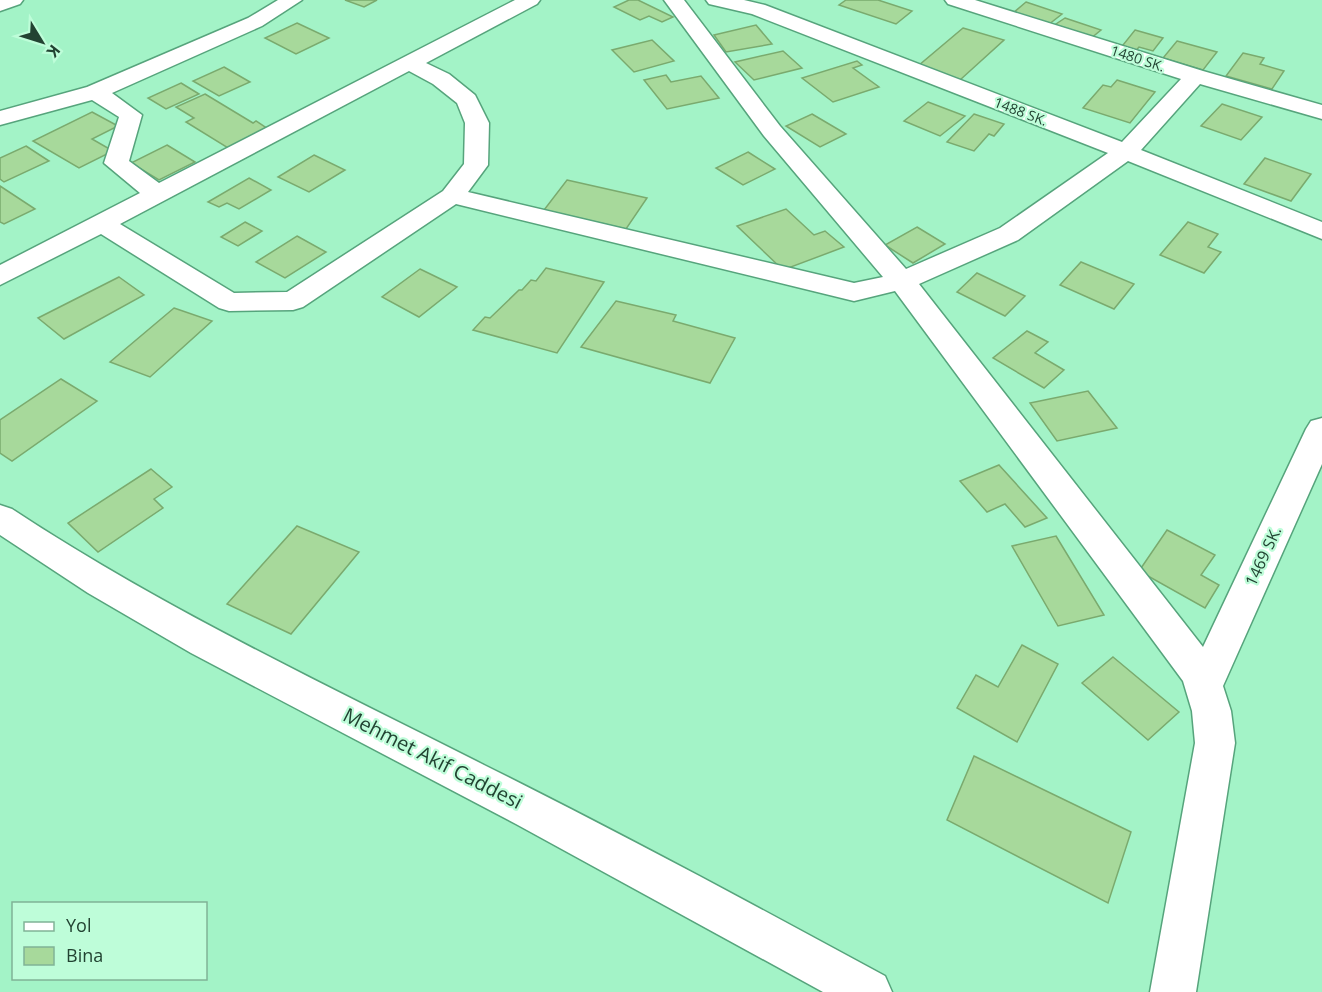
<svg xmlns="http://www.w3.org/2000/svg" width="1322" height="992" font-family="'Open Sans',sans-serif">
  <style>
    .building { fill: #a7d99b; stroke: #7aaa6e; stroke-width: 1.5 }
    .lines { fill: none; stroke-linecap: round; stroke-linejoin: round }
    .minor-casing { stroke: #56a47c; stroke-width: 3 }
    .minor { fill: #fff; fill-rule: evenodd }
    .labels { text-anchor: middle; dominant-baseline: central; stroke-width: 4.5; stroke-linejoin: round; paint-order: stroke }
    .far-street-label { font-size: 14px; fill: #224332; stroke: #befdd9 }
    .street-label { font-size: 16px; fill: #224332; stroke: #befdd9 }
    .near-street-label { font-size: 20px; fill: #224332; stroke: #befdd9 }
  </style>
  <rect width="100%" height="100%" fill="#a3f3c7"/>
  <g class="building">
    <path d="M 345,0 L 377,0 L 364,7 Z"/>
    <path d="M 629,0 L 638,0 L 673,17 L 662,22 L 649,16 L 640,20 L 614,7 Z"/>
    <path d="M 846,0 L 878,0 L 912,11 L 896,24 L 839,5 Z"/>
    <path d="M 1026,2 L 1062,14 L 1048,25 L 1012,14 Z"/>
    <path d="M 1065,18 L 1101,30 L 1090,39 L 1053,26 Z"/>
    <path d="M 297,23 L 329,38 L 296,54 L 265,38 Z"/>
    <path d="M 756,25 L 772,44 L 726,52 L 714,35 Z"/>
    <path d="M 963,28 L 1004,40 L 960,80 L 918,66 Z"/>
    <path d="M 1135,30 L 1163,38 L 1153,51 L 1139,47 L 1133,54 L 1119,50 Z"/>
    <path d="M 652,40 L 674,61 L 634,72 L 612,50 Z"/>
    <path d="M 1177,41 L 1217,52 L 1203,70 L 1163,58 Z"/>
    <path d="M 783,51 L 802,68 L 754,80 L 735,62 Z"/>
    <path d="M 1243,53 L 1264,58 L 1260,64 L 1284,71 L 1272,89 L 1226,76 Z"/>
    <path d="M 857,61 L 862,65 L 853,68 L 879,87 L 833,102 L 802,78 Z"/>
    <path d="M 224,67 L 250,82 L 219,96 L 193,81 Z"/>
    <path d="M 666,75 L 671,82 L 701,76 L 719,98 L 667,109 L 644,80 Z"/>
    <path d="M 1117,80 L 1155,92 L 1130,123 L 1083,108 L 1103,85 L 1111,87 Z"/>
    <path d="M 181,83 L 199,94 L 166,109 L 148,98 Z"/>
    <path d="M 205,94 L 253,123 L 256,121 L 268,129 L 228,148 L 186,122 L 194,118 L 176,107 Z"/>
    <path d="M 928,102 L 965,116 L 940,136 L 904,121 Z"/>
    <path d="M 1222,104 L 1262,117 L 1241,140 L 1201,126 Z"/>
    <path d="M 92,112 L 118,126 L 92,139 L 113,151 L 79,168 L 33,141 Z"/>
    <path d="M 812,114 L 846,134 L 820,147 L 786,126 Z"/>
    <path d="M 974,114 L 1004,124 L 994,136 L 989,134 L 974,151 L 947,142 Z"/>
    <path d="M 167,145 L 195,162 L 159,180 L 131,163 Z"/>
    <path d="M 26,146 L 49,161 L 4,182 L 0,179 L 0,158 Z"/>
    <path d="M 748,152 L 775,169 L 743,185 L 716,168 Z"/>
    <path d="M 314,155 L 345,170 L 309,192 L 278,177 Z"/>
    <path d="M 1265,158 L 1311,174 L 1291,201 L 1244,184 Z"/>
    <path d="M 249,178 L 271,190 L 239,209 L 227,203 L 219,207 L 208,202 Z"/>
    <path d="M 567,180 L 647,198 L 626,229 L 544,210 Z"/>
    <path d="M 0,186 L 35,209 L 4,224 L 0,222 Z"/>
    <path d="M 786,209 L 814,235 L 825,231 L 844,247 L 783,270 L 737,226 Z"/>
    <path d="M 245,222 L 262,231 L 238,246 L 221,237 Z"/>
    <path d="M 1188,222 L 1218,234 L 1208,247 L 1221,252 L 1204,273 L 1160,255 Z"/>
    <path d="M 917,227 L 945,244 L 913,263 L 885,245 Z"/>
    <path d="M 297,236 L 326,252 L 285,278 L 256,262 Z"/>
    <path d="M 1081,262 L 1134,284 L 1114,309 L 1060,285 Z"/>
    <path d="M 546,268 L 604,282 L 557,353 L 473,330 L 485,317 L 490,318 L 519,290 L 522,290 L 531,280 L 536,281 Z"/>
    <path d="M 420,269 L 457,287 L 419,317 L 382,297 Z"/>
    <path d="M 977,273 L 1025,296 L 1005,316 L 957,292 Z"/>
    <path d="M 119,277 L 144,295 L 64,339 L 38,318 Z"/>
    <path d="M 616,301 L 676,315 L 673,321 L 735,338 L 710,383 L 581,347 Z"/>
    <path d="M 174,308 L 212,321 L 150,377 L 110,362 Z"/>
    <path d="M 1027,331 L 1048,342 L 1035,353 L 1064,370 L 1044,388 L 993,358 Z"/>
    <path d="M 61,379 L 97,401 L 12,461 L 0,453 L 0,420 Z"/>
    <path d="M 1088,391 L 1117,428 L 1057,441 L 1030,403 Z"/>
    <path d="M 999,465 L 1047,518 L 1025,527 L 1005,504 L 987,512 L 960,481 Z"/>
    <path d="M 151,469 L 172,487 L 154,499 L 163,508 L 98,552 L 68,523 Z"/>
    <path d="M 297,526 L 359,552 L 291,634 L 227,604 Z"/>
    <path d="M 1167,530 L 1215,555 L 1201,575 L 1219,585 L 1205,608 L 1139,571 Z"/>
    <path d="M 1056,536 L 1104,615 L 1058,626 L 1012,546 Z"/>
    <path d="M 1022,645 L 1058,664 L 1017,742 L 957,708 L 976,675 L 998,687 Z"/>
    <path d="M 1113,657 L 1179,712 L 1148,740 L 1082,683 Z"/>
    <path d="M 974,756 L 1131,832 L 1108,903 L 947,820 Z"/>
  </g>
  <g class="lines">
    <g class="minor-casing">
      <g id="minor">
        <path d="M 0,0 L 23,0 L 20,4 L 0,11 Z"/>
        <path d="M 278,0 L 302,0 L 262,26 L 112,93 L 142,115 L 129,161 L 159,183 L 515,0 L 540,0 L 537,4 L 426,63 L 449,74 L 475,95 L 489,123 L 488,165 L 468,192 L 854,283 L 883,277 L 764,136 L 664,0 L 684,0 L 780,126 L 906,269 L 1000,228 L 1108,153 L 752,14 L 709,4 L 706,0 L 744,0 L 765,5 L 1122,142 L 1181,79 L 948,4 L 945,0 L 975,0 L 1203,71 L 1322,105 L 1322,119 L 1200,84 L 1141,150 L 1322,222 L 1322,239 L 1128,161 L 1018,240 L 919,284 L 1203,647 L 1306,429 L 1311,421 L 1322,418 L 1322,464 L 1223,686 L 1231,711 L 1235,743 L 1196,992 L 1150,992 L 1195,743 L 1192,711 L 1183,681 L 895,291 L 854,301 L 456,204 L 303,307 L 293,310 L 229,311 L 219,308 L 101,234 L 0,285 L 0,265 L 140,193 L 104,163 L 119,117 L 92,100 L 0,125 L 0,111 L 87,87 L 248,18 ZM 409,71 L 433,84 L 457,103 L 465,123 L 464,164 L 443,191 L 287,292 L 234,293 L 120,224 Z"/>
        <path d="M 0,505 L 12,509 C 162,608 324,684 484,765 C 619,832 752,904 885,976 L 892,992 L 823,992 L 516,824 L 191,653 L 88,593 L 0,535 Z"/>
      </g>
    </g>
    <use href="#minor" class="minor"/>
  </g>
  <g class="labels">
    <g class="far-street-label">
      <text transform="translate(1138 58) rotate(18)">1480 SK.</text>
      <text transform="translate(1021 111) rotate(21)">1488 SK.</text>
    </g>
    <g class="street-label">
      <text transform="translate(1263 556) rotate(-65)">1469 SK.</text>
    </g>
    <g class="near-street-label">
      <text transform="translate(433 758) rotate(27)">Mehmet Akif Caddesi</text>
    </g>
  </g>
  <rect x="12" y="902" width="195" height="78" fill="#befdd9" stroke="#80b396" stroke-width="1.5"/>
  <rect x="24" y="922" width="30" height="9" fill="#ffffff" stroke="#80b396" stroke-width="1.5"/>
  <text x="66" y="932" font-size="18" fill="#224332">Yol</text>
  <rect x="24" y="947" width="30" height="18" fill="#a7d99b" stroke="#80b396" stroke-width="1.5"/>
  <text x="66" y="962" font-size="18" fill="#224332">Bina</text>
  <g transform="translate(42 42) rotate(128)" stroke="#befdd9" stroke-width="4.5" paint-order="stroke">
  <path d="M0-4.5L10 22L0 15L-10 22Z" fill="#224332"/>
  <text y="-9" font-size="16" font-weight="bold" text-anchor="middle" fill="#224332">K</text>
  </g>
</svg>
